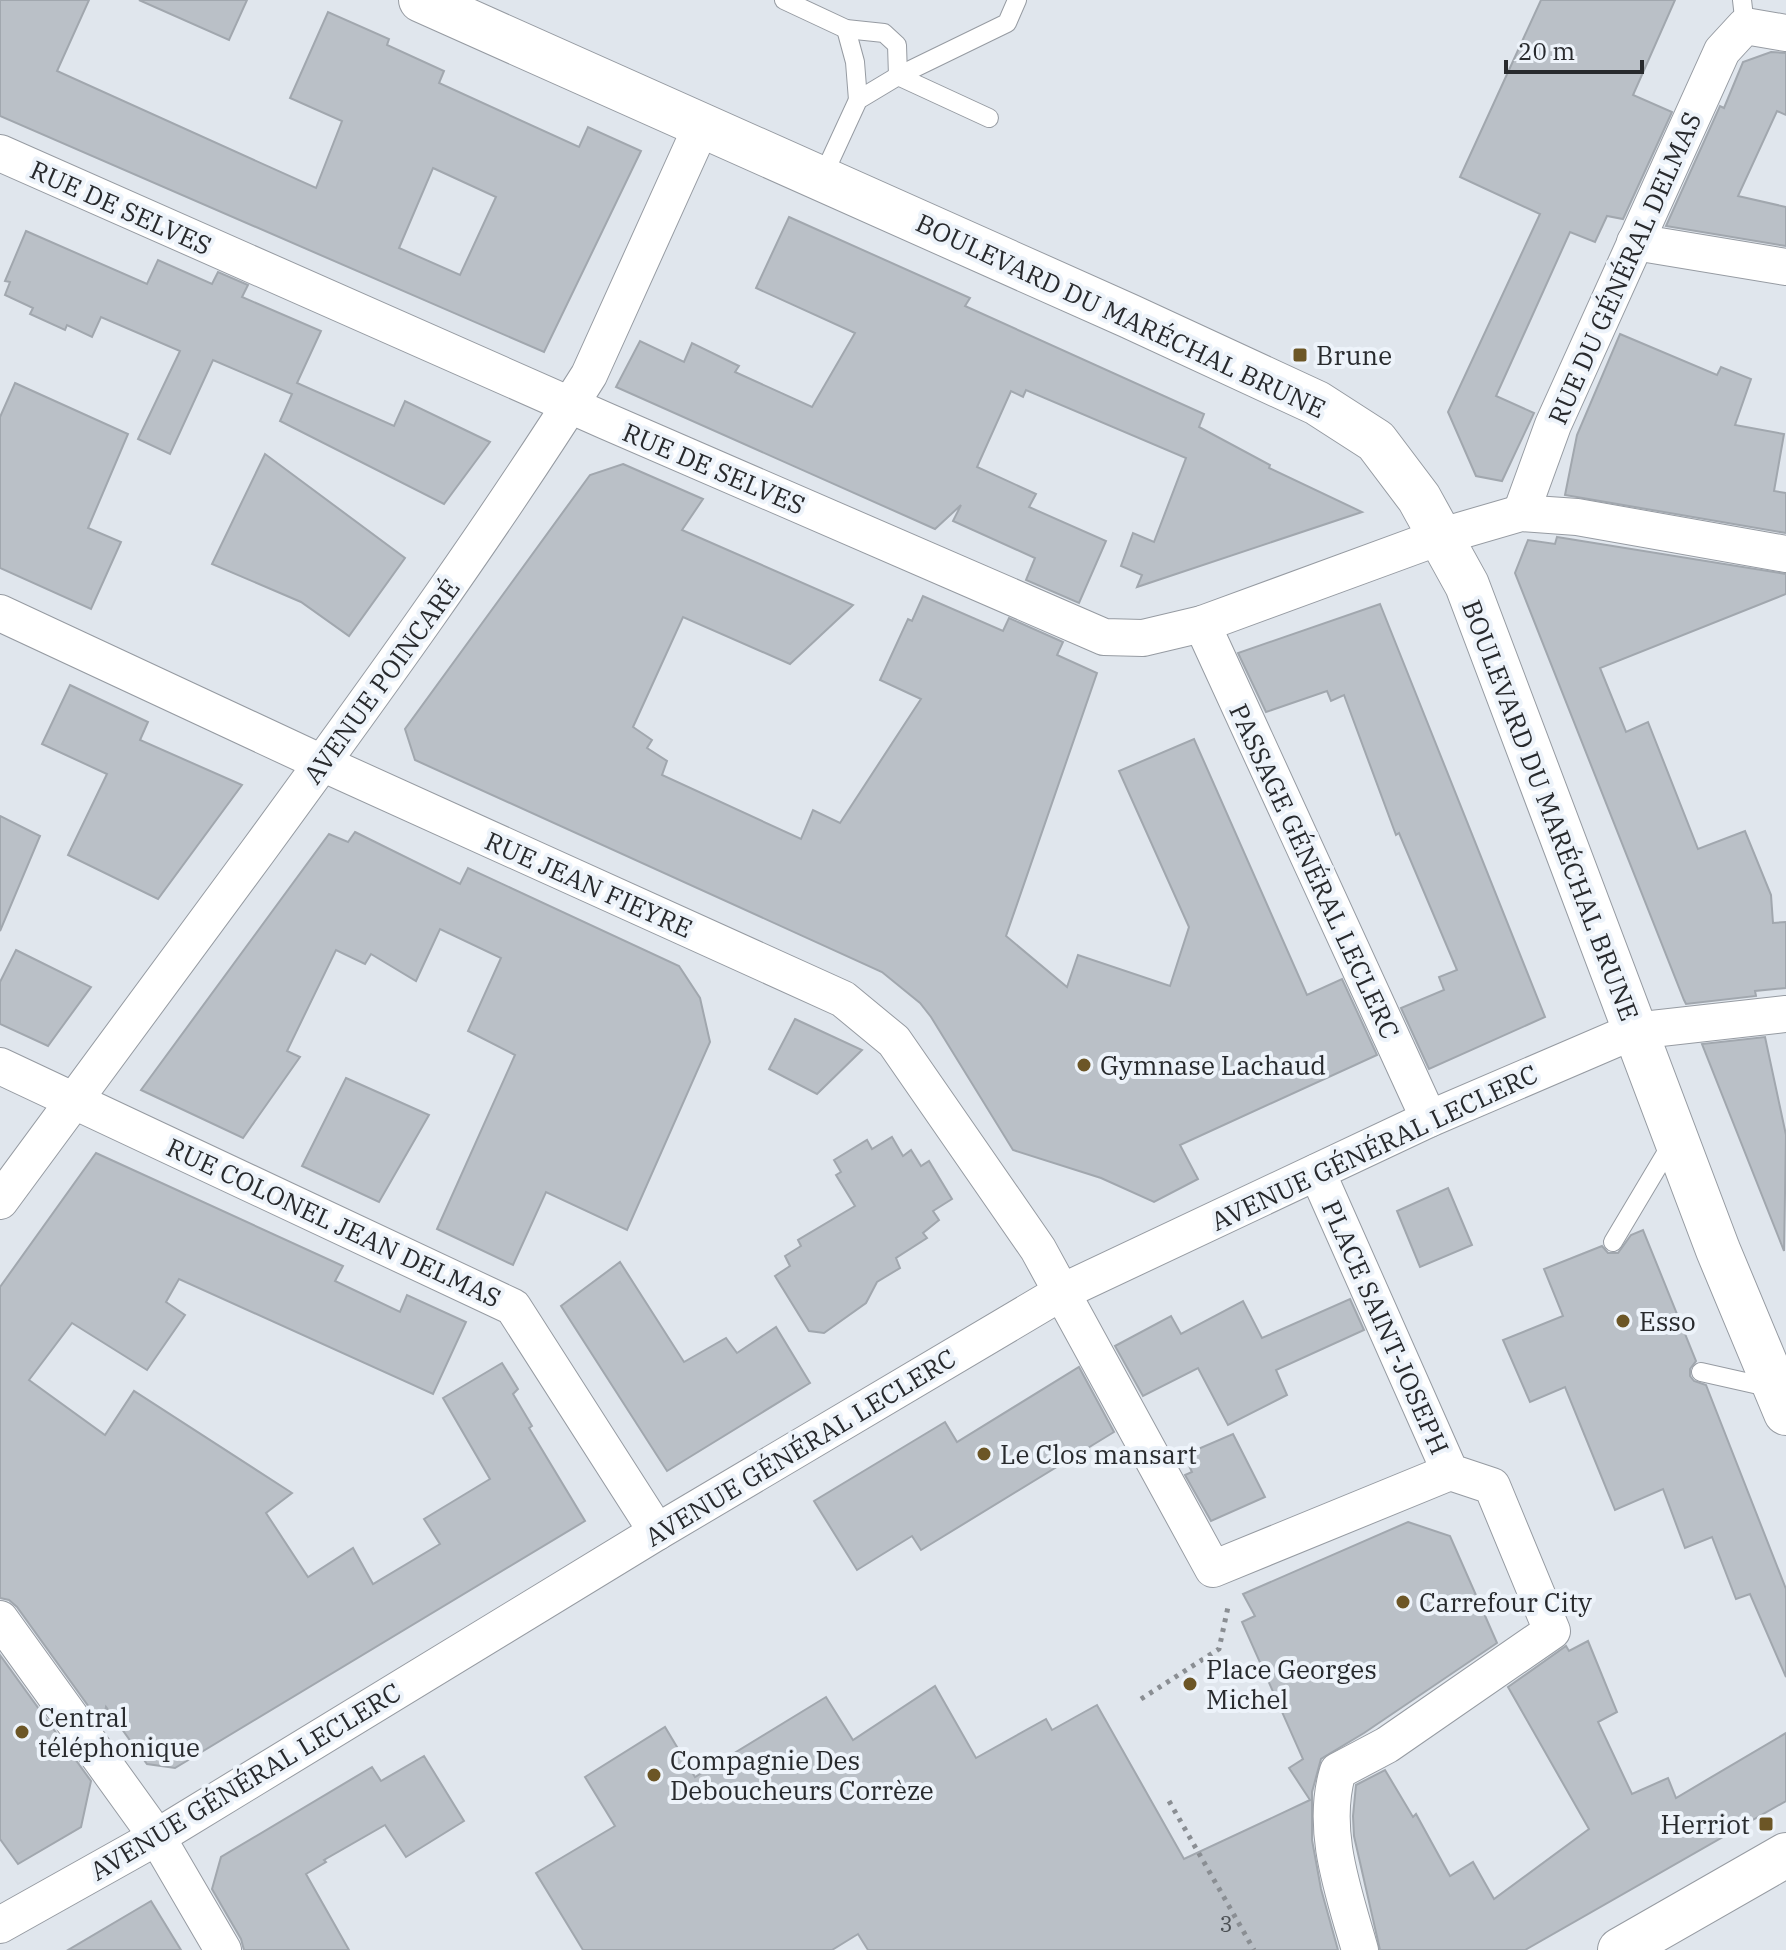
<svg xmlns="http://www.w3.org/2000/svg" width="1786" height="1950" font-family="'IBM Plex Serif',serif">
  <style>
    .building { fill: #bac0c7; stroke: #a1a7ae; stroke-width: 2; fill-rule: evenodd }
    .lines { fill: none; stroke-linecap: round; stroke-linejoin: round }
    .service-casing { stroke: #969ba2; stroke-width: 20 }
    .minor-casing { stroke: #969ba2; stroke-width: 38 }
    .secondary-casing { stroke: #969ba2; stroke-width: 46 }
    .primary-casing { stroke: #969ba2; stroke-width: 46 }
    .path { stroke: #8a8e93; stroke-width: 5; stroke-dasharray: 4 6; stroke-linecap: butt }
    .service { stroke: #fff; stroke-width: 18 }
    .minor { stroke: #fff; stroke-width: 36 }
    .secondary { stroke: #fff; stroke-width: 44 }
    .primary { stroke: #fff; stroke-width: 44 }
    .poi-dot { fill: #6c5626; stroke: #edf3fa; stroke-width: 3 }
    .labels { text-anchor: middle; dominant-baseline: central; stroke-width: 8; stroke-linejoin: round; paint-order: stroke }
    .number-label { font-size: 22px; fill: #4c5054 }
    .street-label { font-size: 26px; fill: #282a2d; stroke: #edf3fa }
    .poi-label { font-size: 26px; fill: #282a2d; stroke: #edf3fa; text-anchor: start }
  </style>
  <rect width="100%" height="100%" fill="#e0e6ed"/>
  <g class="building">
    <path d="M 0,0 L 89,0 L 57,71 L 316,188 L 342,121 L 290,98 L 328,12 L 389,39 L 387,45 L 444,71 L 439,83 L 579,147 L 588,127 L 641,151 L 544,352 L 0,116 ZM 433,168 L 496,197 L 460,275 L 399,248 Z"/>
    <path d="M 139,0 L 247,0 L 229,40 Z"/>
    <path d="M 1541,0 L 1675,0 L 1633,95 L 1672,112 L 1623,219 L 1607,216 L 1595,242 L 1570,232 L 1496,396 L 1534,413 L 1502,481 L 1476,476 L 1448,412 L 1540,214 L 1460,177 Z"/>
    <path d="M 1771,52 L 1786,53 L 1786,115 L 1777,111 L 1738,196 L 1786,207 L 1786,246 L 1666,226 L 1720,106 L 1724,108 L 1743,62 Z"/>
    <path d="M 789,217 L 970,298 L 965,306 L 1204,414 L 1199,427 L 1270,465 L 1269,468 L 1362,512 L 1137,587 L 1142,575 L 1121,566 L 1133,533 L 1154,542 L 1186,458 L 1026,390 L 1023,397 L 1011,391 L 977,467 L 1036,494 L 1029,507 L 1106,541 L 1079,603 L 1026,580 L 1035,558 L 953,521 L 961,505 L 935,529 L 616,387 L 640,341 L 684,362 L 692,343 L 739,366 L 735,372 L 812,407 L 855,333 L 756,288 Z"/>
    <path d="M 26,231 L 147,284 L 158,260 L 212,284 L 218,272 L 248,285 L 242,297 L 321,331 L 297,383 L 394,426 L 405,401 L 490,442 L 444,504 L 280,421 L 292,394 L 213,360 L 170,454 L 138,439 L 180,351 L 101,317 L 92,337 L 67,325 L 65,330 L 30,314 L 33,308 L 5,295 L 10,282 L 5,281 Z"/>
    <path d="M 1620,334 L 1717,375 L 1721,367 L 1751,379 L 1735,425 L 1784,434 L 1774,491 L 1786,493 L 1786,533 L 1565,495 L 1577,435 Z"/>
    <path d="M 15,383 L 128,434 L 88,528 L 121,542 L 91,609 L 0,568 L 0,417 Z"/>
    <path d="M 265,454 L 405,558 L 349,636 L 301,602 L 212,564 Z"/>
    <path d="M 623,464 L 703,499 L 682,530 L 853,605 L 790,664 L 683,617 L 633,727 L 652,740 L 647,748 L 667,761 L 662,775 L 801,839 L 813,810 L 840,823 L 921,699 L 880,680 L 908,619 L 912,621 L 923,596 L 1003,631 L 1009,618 L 1063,642 L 1057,655 L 1097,673 L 1006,936 L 1067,987 L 1078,955 L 1170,986 L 1189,927 L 1119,771 L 1194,739 L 1307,995 L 1342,979 L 1377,1055 L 1180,1145 L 1198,1179 L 1154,1202 L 1101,1178 L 1013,1150 L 931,1017 L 920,1003 L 882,972 L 415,760 L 405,729 L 590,475 Z"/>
    <path d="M 1557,537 L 1786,574 L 1786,594 L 1600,668 L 1626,732 L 1648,722 L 1698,849 L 1745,831 L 1771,895 L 1773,923 L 1786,922 L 1786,988 L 1755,991 L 1756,996 L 1686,1004 L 1684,1000 L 1515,573 L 1528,540 L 1555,544 Z"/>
    <path d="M 1380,604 L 1545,1017 L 1429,1069 L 1401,1008 L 1444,990 L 1439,977 L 1457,970 L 1399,833 L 1396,835 L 1344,695 L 1331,701 L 1327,691 L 1266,712 L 1238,653 Z"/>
    <path d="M 70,685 L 148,722 L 140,740 L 242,785 L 158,899 L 68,855 L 107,774 L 42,744 Z"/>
    <path d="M 0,816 L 40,836 L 0,931 Z"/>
    <path d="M 355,832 L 460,884 L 468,868 L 679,966 L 700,998 L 710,1042 L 627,1230 L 546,1192 L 513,1265 L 437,1229 L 515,1055 L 468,1031 L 501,958 L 440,929 L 416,981 L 371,954 L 365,964 L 336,950 L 287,1051 L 300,1057 L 243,1138 L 141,1090 L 329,834 L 348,842 Z"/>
    <path d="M 16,950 L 91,987 L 48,1046 L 0,1024 L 0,982 Z"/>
    <path d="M 795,1019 L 862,1050 L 817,1094 L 769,1069 Z"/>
    <path d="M 1765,1037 L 1786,1135 L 1784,1251 L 1702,1044 Z"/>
    <path d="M 346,1078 L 429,1115 L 379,1202 L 302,1166 Z"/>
    <path d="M 892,1137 L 903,1156 L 911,1150 L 921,1166 L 929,1161 L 952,1199 L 933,1211 L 939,1220 L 923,1233 L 927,1238 L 896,1258 L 900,1268 L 877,1282 L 866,1303 L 824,1333 L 809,1331 L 775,1276 L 790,1266 L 785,1256 L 801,1246 L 798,1240 L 855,1206 L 836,1175 L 841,1172 L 834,1160 L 867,1140 L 872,1149 Z"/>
    <path d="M 96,1153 L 343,1266 L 335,1281 L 400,1312 L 407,1295 L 466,1322 L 433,1394 L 179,1279 L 166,1302 L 185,1315 L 147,1370 L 72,1323 L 29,1380 L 105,1435 L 134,1391 L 292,1493 L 266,1513 L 308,1577 L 353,1548 L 373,1584 L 440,1544 L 424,1519 L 490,1479 L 443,1398 L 502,1363 L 518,1389 L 513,1394 L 532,1426 L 529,1428 L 585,1521 L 175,1768 L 147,1764 L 106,1707 L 102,1725 L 17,1607 L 9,1600 L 0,1598 L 0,1287 Z"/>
    <path d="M 1448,1188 L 1472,1245 L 1420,1267 L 1397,1211 Z"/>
    <path d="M 1643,1230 L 1696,1361 L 1690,1369 L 1690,1376 L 1694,1381 L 1706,1385 L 1786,1589 L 1786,1677 L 1750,1594 L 1736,1599 L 1712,1537 L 1685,1548 L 1663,1489 L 1615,1510 L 1565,1387 L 1530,1402 L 1503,1340 L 1563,1316 L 1544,1269 L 1602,1246 L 1608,1253 L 1618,1253 L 1631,1235 Z"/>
    <path d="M 620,1262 L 684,1362 L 726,1338 L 737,1353 L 776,1327 L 810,1383 L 667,1471 L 561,1306 Z"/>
    <path d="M 1350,1299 L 1364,1330 L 1276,1370 L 1287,1395 L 1228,1425 L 1198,1368 L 1143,1396 L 1115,1346 L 1171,1316 L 1181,1334 L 1243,1301 L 1262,1338 Z"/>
    <path d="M 1079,1367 L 1114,1432 L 921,1550 L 912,1536 L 857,1570 L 814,1501 L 945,1422 L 957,1442 Z"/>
    <path d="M 1233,1434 L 1265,1497 L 1211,1521 L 1185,1475 L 1192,1472 L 1184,1455 Z"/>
    <path d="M 1408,1522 L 1450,1536 L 1497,1643 L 1364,1733 L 1321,1759 L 1312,1792 L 1312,1840 L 1321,1889 L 1338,1950 L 868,1950 L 858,1934 L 832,1950 L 583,1950 L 536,1873 L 615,1826 L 585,1777 L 665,1727 L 695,1777 L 826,1697 L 853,1740 L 935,1686 L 976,1758 L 1046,1719 L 1052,1730 L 1097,1705 L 1184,1859 L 1310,1800 L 1289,1768 L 1303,1759 L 1242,1622 L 1255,1616 L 1243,1594 Z"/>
    <path d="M 1588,1641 L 1617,1712 L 1598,1722 L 1632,1794 L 1668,1778 L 1676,1798 L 1786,1733 L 1786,1801 L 1525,1950 L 1380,1950 L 1354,1836 L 1353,1816 L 1356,1785 L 1385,1770 L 1413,1817 L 1416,1814 L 1450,1876 L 1473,1862 L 1494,1899 L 1589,1829 L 1508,1687 L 1566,1646 L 1569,1651 Z"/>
    <path d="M 0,1655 L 91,1781 L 81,1827 L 18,1864 L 0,1839 Z"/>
    <path d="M 424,1756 L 464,1821 L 406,1857 L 385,1825 L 324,1860 L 326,1862 L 306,1874 L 349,1950 L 244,1950 L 241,1939 L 212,1889 L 221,1857 L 372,1767 L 381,1781 Z"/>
    <path d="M 151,1901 L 181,1950 L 68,1950 Z"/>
  </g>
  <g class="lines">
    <g class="service-casing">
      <g id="service">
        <path d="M 784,0 L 846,29 L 884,33 L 897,45 L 898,76"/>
        <path d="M 1742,0 L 1745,26"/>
        <path d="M 846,29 L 855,62 L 858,100"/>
        <path d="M 898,76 L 989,118"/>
        <path d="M 822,178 L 858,100 L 898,76 L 1007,23 L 1017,0"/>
        <path d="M 1613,1242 L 1672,1143"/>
        <path d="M 1701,1372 L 1772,1388"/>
      </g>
    </g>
    <g class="minor-casing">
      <g id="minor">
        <path d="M 0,153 L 606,421 L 1104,637 L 1143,638 L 1202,624 L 1442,536 L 1521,513 L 1577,517 L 1786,554"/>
        <path d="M 1635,242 L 1786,267"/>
        <path d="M 1521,513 L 1553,425 L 1722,51 L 1745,26 L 1786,33"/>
        <path d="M 0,613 L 322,763 L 843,999 L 894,1041 L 1038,1249 L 1213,1569 L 1450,1472"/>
        <path d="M 1202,624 L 1429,1119"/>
        <path d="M 0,1066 L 513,1307 L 657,1532"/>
        <path d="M 1317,1172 L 1450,1472 L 1492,1486 L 1552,1631 L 1387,1745 L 1338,1771 C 1320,1830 1344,1893 1360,1950"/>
        <path d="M 0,1201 C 86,1085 172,968 258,851 C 372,695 486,538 589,375 L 702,125"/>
        <path d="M 0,1619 L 157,1837 L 223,1950"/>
        <path d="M 0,1925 L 157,1837 L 657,1532 L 1062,1292 L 1429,1119 L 1634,1031 L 1786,1014"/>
      </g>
    </g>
    <g class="secondary-casing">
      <path id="secondary" d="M 1620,1950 L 1786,1855"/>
    </g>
    <g class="primary-casing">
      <path id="primary" d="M 421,0 L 1129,316 L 1317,403 L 1376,441 L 1419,498 L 1467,585 L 1718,1250 L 1786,1413"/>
    </g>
    <g class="path">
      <path d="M 1141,1699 L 1219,1649 L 1228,1607"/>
      <path d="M 1169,1801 L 1254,1950"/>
    </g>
    <use href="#service" class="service"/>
    <use href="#minor" class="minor"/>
    <use href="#secondary" class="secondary"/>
    <use href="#primary" class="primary"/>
  </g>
  <g class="poi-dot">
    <rect x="1292" y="347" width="16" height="16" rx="4"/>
    <circle cx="1084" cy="1065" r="8"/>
    <circle cx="1623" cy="1321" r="8"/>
    <circle cx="984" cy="1454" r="8"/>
    <circle cx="1403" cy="1602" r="8"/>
    <circle cx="1190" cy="1684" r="8"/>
    <circle cx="22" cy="1732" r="8"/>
    <circle cx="654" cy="1775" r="8"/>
    <rect x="1758" y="1816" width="16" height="16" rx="4"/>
  </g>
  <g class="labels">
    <g class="number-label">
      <text x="1226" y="1923">3</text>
    </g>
    <g class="street-label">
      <text transform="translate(121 207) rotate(24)">RUE DE SELVES</text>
      <text transform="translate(1624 268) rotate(-66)">RUE DU GÉNÉRAL DELMAS</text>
      <text transform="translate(1121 315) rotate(25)">BOULEVARD DU MARÉCHAL BRUNE</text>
      <text transform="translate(714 468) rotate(23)">RUE DE SELVES</text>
      <text transform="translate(381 681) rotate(-54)">AVENUE POINCARÉ</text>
      <text transform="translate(1551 810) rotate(69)">BOULEVARD DU MARÉCHAL BRUNE</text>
      <text transform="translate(1315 871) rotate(65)">PASSAGE GÉNÉRAL LECLERC</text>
      <text transform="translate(589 884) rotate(24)">RUE JEAN FIEYRE</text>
      <text transform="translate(1374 1147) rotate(-25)">AVENUE GÉNÉRAL LECLERC</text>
      <text transform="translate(334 1222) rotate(25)">RUE COLONEL JEAN DELMAS</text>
      <text transform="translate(1386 1327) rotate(66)">PLACE SAINT-JOSEPH</text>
      <text transform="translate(800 1447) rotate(-31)">AVENUE GÉNÉRAL LECLERC</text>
      <text transform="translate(245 1781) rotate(-31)">AVENUE GÉNÉRAL LECLERC</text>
    </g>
    <g class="poi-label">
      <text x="1316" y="355">Brune</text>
      <text x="1100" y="1065">Gymnase Lachaud</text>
      <text x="1639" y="1321">Esso</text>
      <text x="1000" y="1454">Le Clos mansart</text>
      <text x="1419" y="1602">Carrefour City</text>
      <text x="1206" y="1669">Place Georges<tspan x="1206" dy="30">Michel</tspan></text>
      <text x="38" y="1717">Central<tspan x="38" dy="30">téléphonique</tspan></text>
      <text x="670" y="1760">Compagnie Des<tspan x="670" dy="30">Deboucheurs Corrèze</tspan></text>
      <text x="1750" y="1824" text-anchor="end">Herriot</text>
    </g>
  </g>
  <path d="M1506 60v12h136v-12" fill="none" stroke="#282a2d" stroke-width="4"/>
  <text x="1518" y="60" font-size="24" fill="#282a2d" stroke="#edf3fa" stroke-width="6" paint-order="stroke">20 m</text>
</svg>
